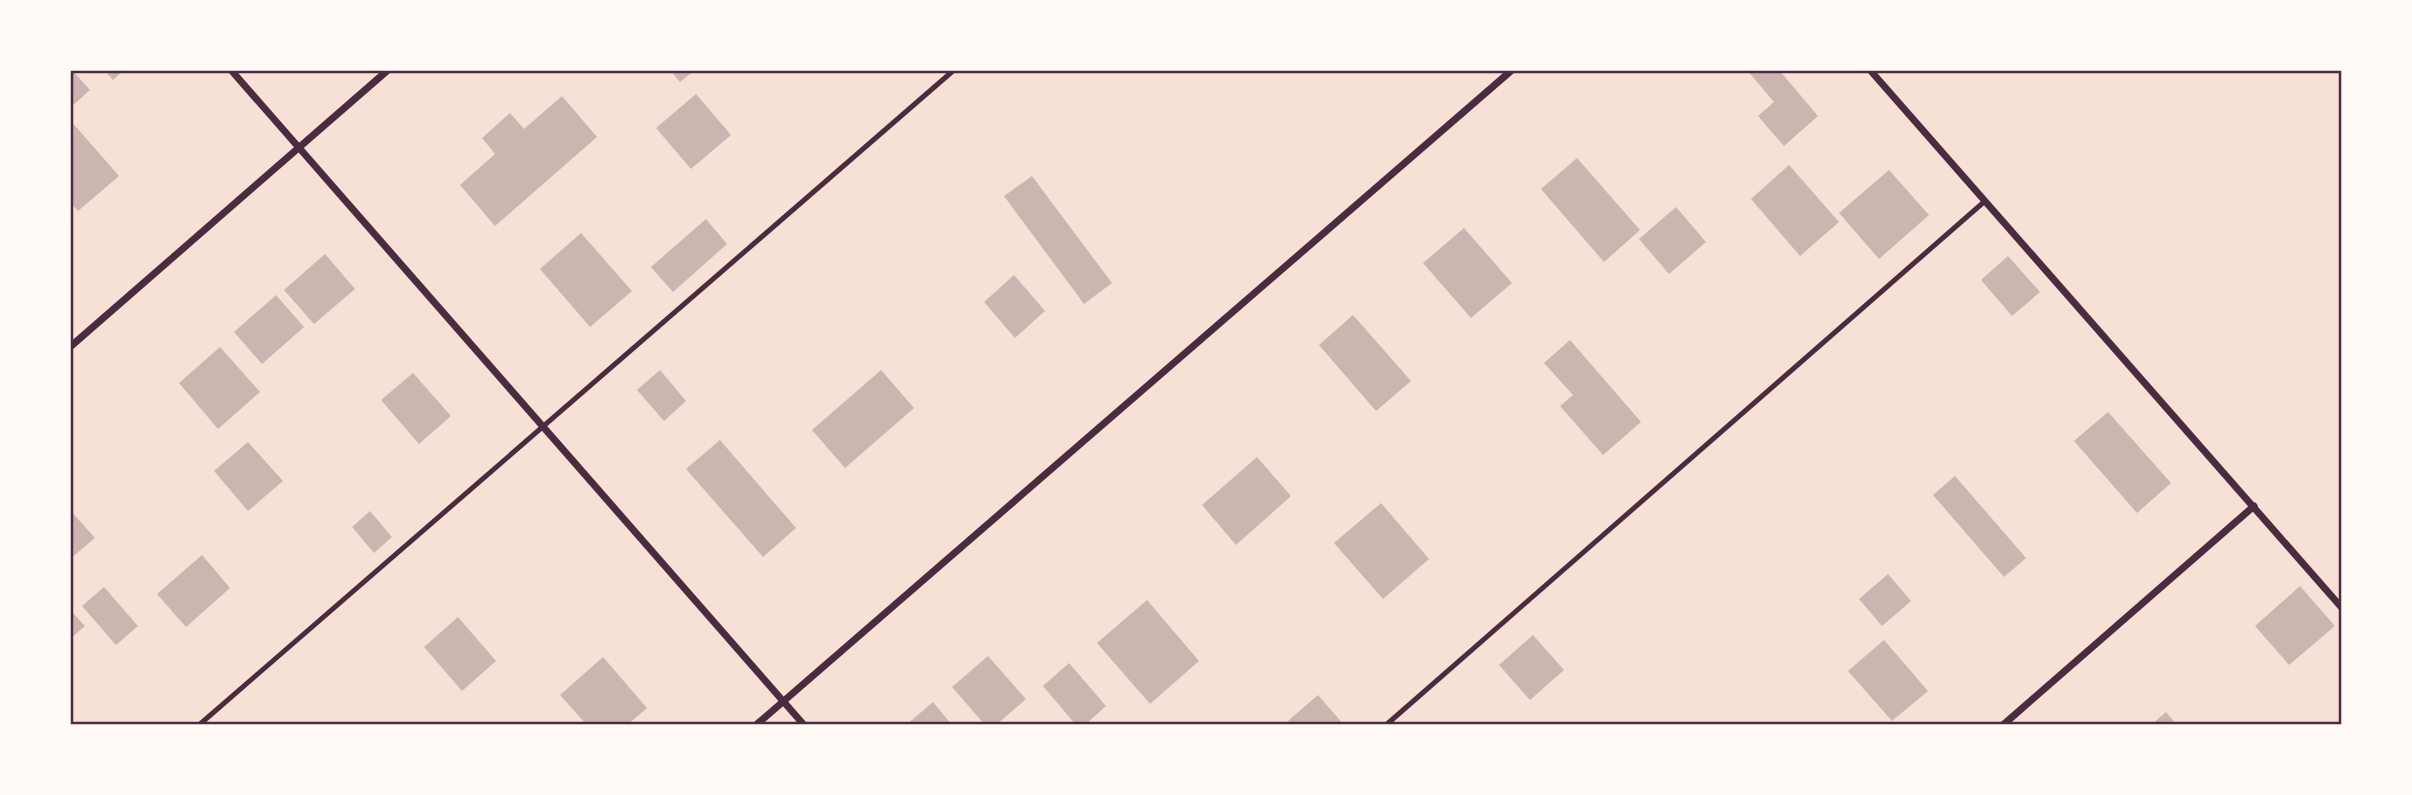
<svg xmlns="http://www.w3.org/2000/svg" width="2412" height="795" font-family="Montserrat,sans-serif">
  <style>
    .building { fill: #ccb4b1 }
    .lines { fill: none; stroke-linecap: round; stroke-linejoin: round }
    .service { stroke: #4a2c40; stroke-width: 5 }
    .minor { stroke: #4a2c40; stroke-width: 7 }
    .neatline { fill: none; stroke: #4a2c40; stroke-width: 2.5 }
  </style>
  <rect width="100%" height="100%" fill="#f7e1d7"/>
  <g class="building">
    <path d="M 70,70 L 72,70 L 90,90 L 70,108 Z"/>
    <path d="M 104,70 L 124,70 L 113,80 Z"/>
    <path d="M 670,70 L 695,70 L 680,82 Z"/>
    <path d="M 1747,70 L 1779,70 L 1818,116 L 1784,146 L 1758,116 L 1774,102 Z"/>
    <path d="M 696,94 L 731,135 L 691,169 L 656,128 Z"/>
    <path d="M 562,96 L 597,137 L 495,226 L 460,185 L 495,154 L 482,138 L 510,113 L 524,129 Z"/>
    <path d="M 70,120 L 119,176 L 78,211 L 70,202 Z"/>
    <path d="M 1577,158 L 1640,230 L 1604,262 L 1541,189 Z"/>
    <path d="M 1789,165 L 1839,222 L 1800,256 L 1751,199 Z"/>
    <path d="M 1889,170 L 1929,215 L 1879,259 L 1839,213 Z"/>
    <path d="M 1032,176 L 1112,283 L 1084,304 L 1004,196 Z"/>
    <path d="M 1676,207 L 1706,242 L 1669,274 L 1639,239 Z"/>
    <path d="M 706,219 L 727,244 L 673,292 L 651,267 Z"/>
    <path d="M 1464,228 L 1512,283 L 1471,318 L 1423,263 Z"/>
    <path d="M 581,233 L 632,291 L 590,327 L 540,269 Z"/>
    <path d="M 325,254 L 355,289 L 314,324 L 284,290 Z"/>
    <path d="M 2008,256 L 2040,292 L 2012,316 L 1981,280 Z"/>
    <path d="M 1014,275 L 1045,311 L 1015,338 L 984,302 Z"/>
    <path d="M 276,295 L 304,327 L 262,364 L 234,332 Z"/>
    <path d="M 1353,315 L 1411,381 L 1376,411 L 1319,345 Z"/>
    <path d="M 1570,340 L 1641,422 L 1603,455 L 1560,406 L 1573,395 L 1544,363 Z"/>
    <path d="M 220,347 L 260,392 L 218,429 L 179,383 Z"/>
    <path d="M 660,370 L 686,401 L 664,421 L 637,390 Z"/>
    <path d="M 881,370 L 914,408 L 845,468 L 812,430 Z"/>
    <path d="M 413,373 L 451,416 L 419,444 L 381,400 Z"/>
    <path d="M 2108,412 L 2171,483 L 2137,513 L 2074,441 Z"/>
    <path d="M 720,440 L 796,528 L 763,557 L 686,469 Z"/>
    <path d="M 248,442 L 283,481 L 248,511 L 214,471 Z"/>
    <path d="M 1257,457 L 1291,496 L 1236,545 L 1202,505 Z"/>
    <path d="M 1955,476 L 2026,558 L 2004,577 L 1933,495 Z"/>
    <path d="M 1381,503 L 1429,559 L 1383,599 L 1334,543 Z"/>
    <path d="M 70,510 L 95,538 L 70,559 Z"/>
    <path d="M 370,511 L 392,537 L 374,553 L 352,527 Z"/>
    <path d="M 202,555 L 230,588 L 186,627 L 157,594 Z"/>
    <path d="M 1888,574 L 1911,601 L 1882,626 L 1859,599 Z"/>
    <path d="M 2300,586 L 2335,626 L 2289,665 L 2255,626 Z"/>
    <path d="M 104,587 L 138,626 L 116,645 L 82,606 Z"/>
    <path d="M 1147,600 L 1199,661 L 1150,704 L 1097,643 Z"/>
    <path d="M 70,610 L 85,626 L 70,639 Z"/>
    <path d="M 458,617 L 496,661 L 462,691 L 424,647 Z"/>
    <path d="M 1533,635 L 1564,670 L 1530,700 L 1499,665 Z"/>
    <path d="M 1884,640 L 1928,691 L 1892,721 L 1848,671 Z"/>
    <path d="M 988,656 L 1026,699 L 996,725 L 985,725 L 952,687 Z"/>
    <path d="M 603,657 L 647,708 L 627,725 L 587,725 L 560,695 Z"/>
    <path d="M 1069,663 L 1106,706 L 1085,725 L 1076,725 L 1043,686 Z"/>
    <path d="M 1318,695 L 1344,725 L 1291,725 L 1288,721 Z"/>
    <path d="M 933,702 L 952,725 L 906,725 Z"/>
    <path d="M 2166,712 L 2177,725 L 2151,725 Z"/>
  </g>
  <g class="lines">
    <g class="service">
      <path d="M 199,725 L 954,70"/>
      <path d="M 1386,725 L 1985,201"/>
    </g>
    <g class="minor">
      <path d="M 231,70 L 804,725"/>
      <path d="M 1870,70 L 2342,608"/>
      <path d="M 70,347 L 388,70"/>
      <path d="M 756,725 L 1512,70"/>
      <path d="M 2003,725 L 2254,506"/>
    </g>
  </g>
  <rect width="2412" height="795" fill="none" stroke="#fffaf5" stroke-width="144"/>
  <rect x="72" y="72" width="2268" height="651" class="neatline"/>
</svg>
